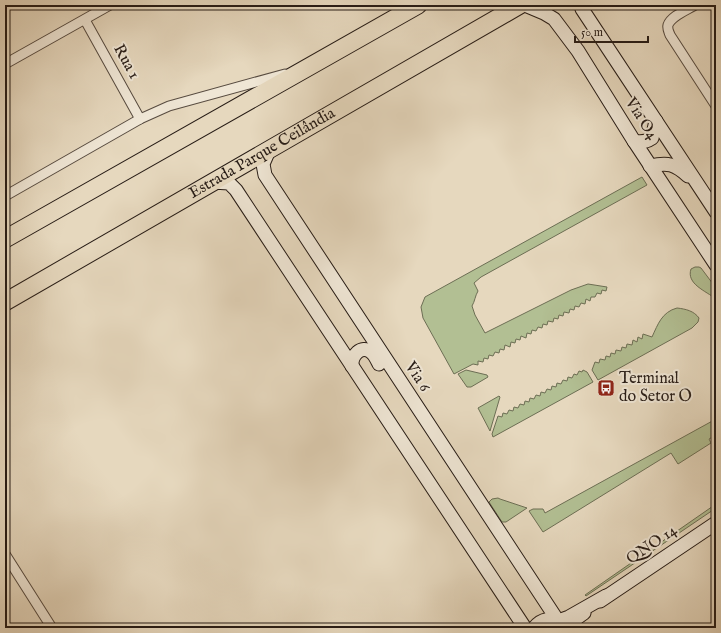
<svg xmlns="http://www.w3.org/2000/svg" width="721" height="633" font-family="'IM FELL English',serif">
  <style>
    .green { fill: #b2bf93; stroke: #6c6e54 }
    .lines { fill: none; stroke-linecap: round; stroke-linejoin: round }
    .street-casing { stroke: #574b40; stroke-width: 11 }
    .secondary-casing { stroke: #271c16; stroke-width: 15 }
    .highway-casing { stroke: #271c16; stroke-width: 19 }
    .street { stroke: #efe6d5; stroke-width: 9 }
    .secondary { stroke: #efe6d5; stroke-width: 13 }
    .highway { stroke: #e6d8be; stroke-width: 17 }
    .labels { text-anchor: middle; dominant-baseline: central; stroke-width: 4; stroke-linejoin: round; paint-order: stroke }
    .street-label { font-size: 16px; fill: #271c16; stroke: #efe6d5 }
    .poi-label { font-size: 16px; fill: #271c16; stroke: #efe6d5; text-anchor: start }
  </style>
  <rect width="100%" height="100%" fill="#e6d8be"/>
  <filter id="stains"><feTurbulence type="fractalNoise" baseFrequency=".005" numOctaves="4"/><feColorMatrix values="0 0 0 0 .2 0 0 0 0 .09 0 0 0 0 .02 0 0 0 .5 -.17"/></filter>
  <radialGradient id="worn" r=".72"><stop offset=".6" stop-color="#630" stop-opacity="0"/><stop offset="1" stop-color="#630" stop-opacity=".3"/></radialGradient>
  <g class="green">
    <path d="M 642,177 L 647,185 L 481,277 L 474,283 L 478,291 C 475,296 475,301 472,306 L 475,315 L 485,333 L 571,290 L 588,284 L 607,287 L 606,291 L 602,290 L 601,294 L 597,293 L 595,297 L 591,297 L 590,301 L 586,299 L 585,304 L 581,303 L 579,307 L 575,306 L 574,310 L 570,309 L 569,313 L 564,312 L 563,316 L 559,315 L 558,319 L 554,318 L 553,322 L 548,321 L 547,325 L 543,324 L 542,328 L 538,327 L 536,331 L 532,330 L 531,334 L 527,333 L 526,338 L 521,336 L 520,340 L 516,339 L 515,343 L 511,342 L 510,347 L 505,345 L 504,350 L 500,349 L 499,353 L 495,352 L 493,356 L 489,355 L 488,359 L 484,358 L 483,362 L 478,361 L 478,365 L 473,364 L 454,374 L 423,318 L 421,307 L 425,297 Z"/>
    <path d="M 695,267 L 699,267 L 701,268 L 716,288 L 716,299 C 706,291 686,284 691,269 Z"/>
    <path d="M 677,308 C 686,309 694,311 699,318 L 698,322 L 692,328 L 598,380 L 592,370 L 595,362 L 599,363 L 600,359 L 605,360 L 606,356 L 610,357 L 611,353 L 615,354 L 616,350 L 621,351 L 622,347 L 626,348 L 627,344 L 632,345 L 633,340 L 637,342 L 638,337 L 642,339 L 643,334 L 652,337 C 658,324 662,312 677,308 Z"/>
    <path d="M 466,370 L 487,375 L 488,377 L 471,387 L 467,387 L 458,374 Z"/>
    <path d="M 583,370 L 587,372 L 593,382 L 493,437 L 492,434 L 498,416 L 502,417 L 503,413 L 507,414 L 509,410 L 513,411 L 514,407 L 518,408 L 520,404 L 524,405 L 525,401 L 529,402 L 530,398 L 534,399 L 536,395 L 540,396 L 541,392 L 545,393 L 547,389 L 551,390 L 552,386 L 556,387 L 557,383 L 561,384 L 563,380 L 567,381 L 568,377 L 572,378 L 574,374 L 577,375 L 579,371 L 582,372 Z"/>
    <path d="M 499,396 L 500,397 L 490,431 L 478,408 Z"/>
    <path d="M 716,419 L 716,435 L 709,439 L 711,443 L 678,464 L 671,453 L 543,532 L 529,511 L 533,509 L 543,509 L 545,513 Z"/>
    <path d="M 498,498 L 500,499 L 527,508 L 506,522 L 502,522 L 489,502 L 492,499 Z"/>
    <path d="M 716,504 L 716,508 L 586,596 L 585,595 Z"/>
  </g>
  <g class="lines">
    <g class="street-casing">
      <g id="street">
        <path d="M 695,5 C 687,10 671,16 668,25 C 667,29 669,32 670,35 L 716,106"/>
        <path d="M 85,20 L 140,119"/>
        <path d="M 5,64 L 110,5"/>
        <path d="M 5,196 L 140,119 L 169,106 L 285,74"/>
        <path d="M 5,554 L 52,628"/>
      </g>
    </g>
    <g class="secondary-casing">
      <g id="secondary">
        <path d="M 525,5 L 544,13 L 554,19 L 578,51 L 634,141 L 716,265"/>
        <path d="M 581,5 L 582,9 L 716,212"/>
        <path d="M 634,141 C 641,143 646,142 652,138 L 656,121"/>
        <path d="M 270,148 L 263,164 L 265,175 L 558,621 L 569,617 L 606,596"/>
        <path d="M 650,166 C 668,162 675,164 688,176"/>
        <path d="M 212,182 L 229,183 L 236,190 L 525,628"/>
        <path d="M 352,366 C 351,356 361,344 371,352 C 375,355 377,360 379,364"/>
        <path d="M 600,601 L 716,523"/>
        <path d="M 534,628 C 541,619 552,616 562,624"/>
        <path d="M 571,628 L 577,618 L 584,613"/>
      </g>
    </g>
    <g class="highway-casing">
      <g id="highway">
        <path d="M 5,239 L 418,5"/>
        <path id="s1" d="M 5,302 L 520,5"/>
      </g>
    </g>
    <use href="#street" class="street"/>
    <use href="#secondary" class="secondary"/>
    <use href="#highway" class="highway"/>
  </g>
  <defs>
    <g id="bus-square" transform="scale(0.9)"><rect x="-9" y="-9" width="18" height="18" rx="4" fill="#8f2418" stroke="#efe6d5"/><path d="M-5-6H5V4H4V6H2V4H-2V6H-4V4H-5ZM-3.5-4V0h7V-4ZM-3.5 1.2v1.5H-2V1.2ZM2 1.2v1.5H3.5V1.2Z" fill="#fff"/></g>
  </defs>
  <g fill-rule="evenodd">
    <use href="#bus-square" x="606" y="388"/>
  </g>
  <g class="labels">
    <g class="street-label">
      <text transform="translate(126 62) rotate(61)">Rua 1</text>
      <text transform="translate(641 119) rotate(58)">Via O4</text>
      <text stroke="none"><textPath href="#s1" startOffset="297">Estrada Parque Ceilândia</textPath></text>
      <text transform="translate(417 377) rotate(57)">Via 6</text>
      <text transform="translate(652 545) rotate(-34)">QNO 14</text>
    </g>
    <g class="poi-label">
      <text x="619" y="379">Terminal<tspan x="619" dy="18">do Setor O</tspan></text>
    </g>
  </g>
  <rect width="721" height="633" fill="none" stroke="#e6d8be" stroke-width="20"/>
  <rect x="6" y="6" width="709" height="621" fill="none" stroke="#271c16" stroke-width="2"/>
  <rect x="10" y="10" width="701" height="613" fill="none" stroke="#271c16"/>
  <path d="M575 36v6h73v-6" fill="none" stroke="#271c16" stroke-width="2"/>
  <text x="581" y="36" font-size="12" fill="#271c16" stroke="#efe6d5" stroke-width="3" paint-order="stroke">50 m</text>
  <rect width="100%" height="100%" filter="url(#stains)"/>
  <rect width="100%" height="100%" fill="url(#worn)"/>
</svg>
